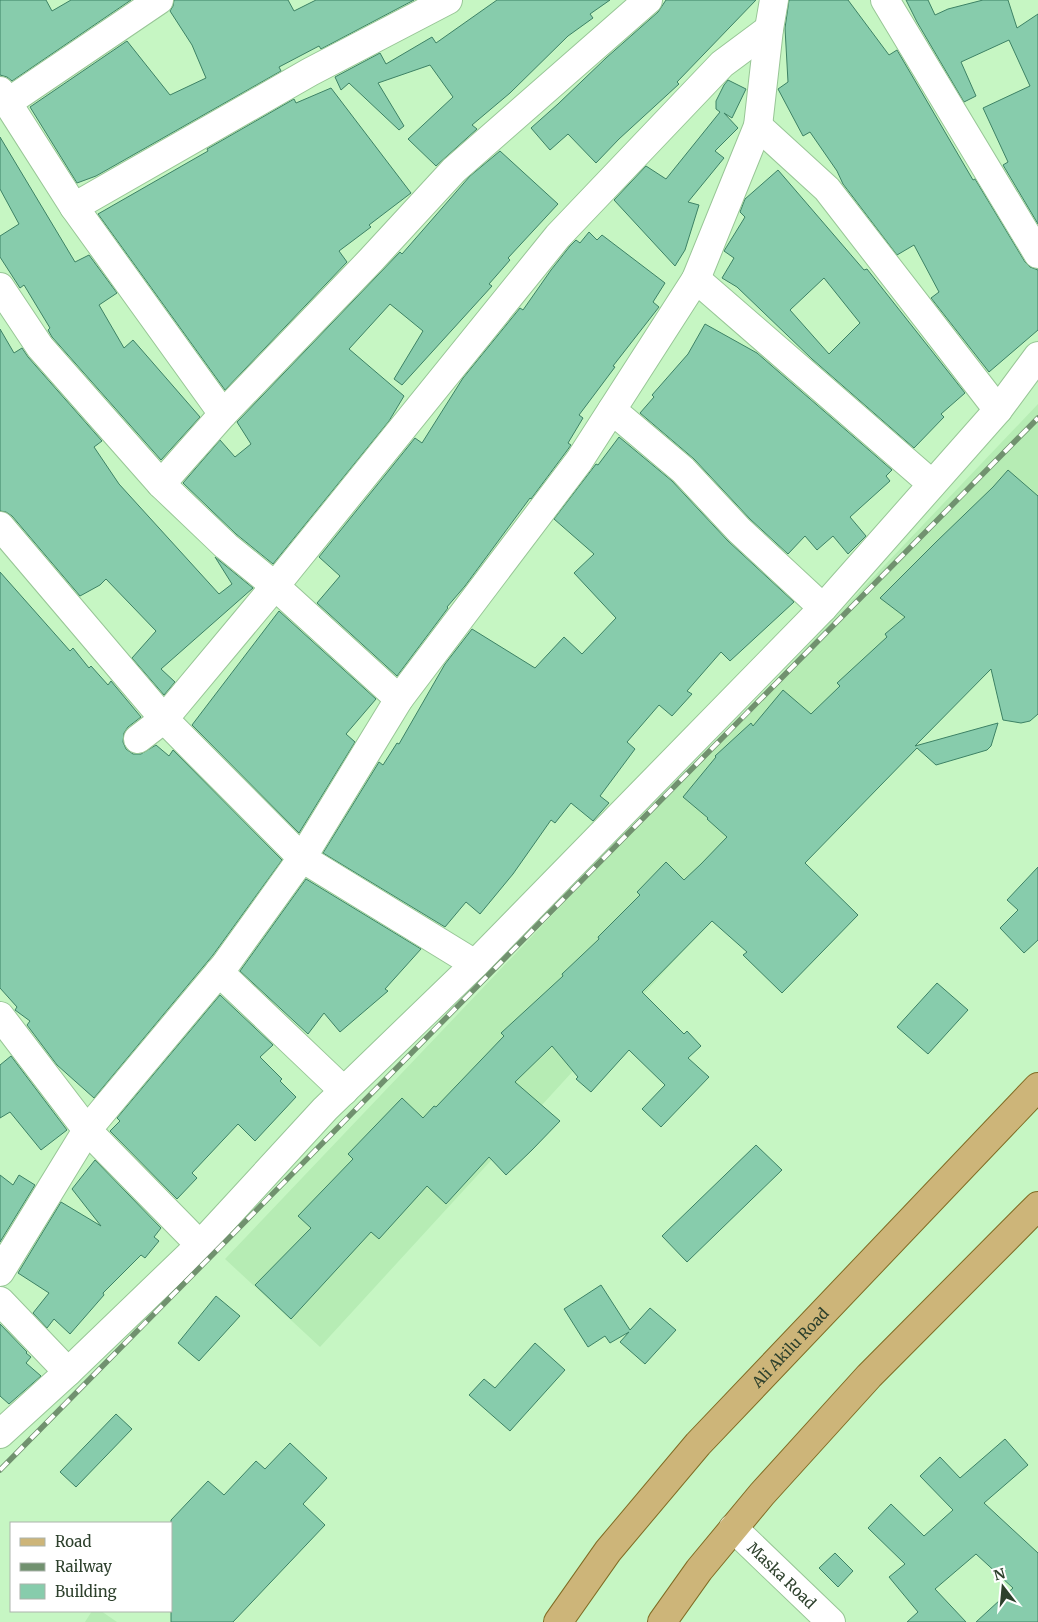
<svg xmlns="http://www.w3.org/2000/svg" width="1038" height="1622" font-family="Merriweather,serif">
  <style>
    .built { fill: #b6ecb4 }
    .building { fill: #87ccac; stroke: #3d8265; fill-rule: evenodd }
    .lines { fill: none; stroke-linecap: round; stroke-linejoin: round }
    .minor-casing { stroke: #98c696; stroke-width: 30 }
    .major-casing { stroke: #806c24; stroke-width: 30 }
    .minor { stroke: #fff; stroke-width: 28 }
    .major { stroke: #cdb579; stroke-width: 28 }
    .rail-casing { stroke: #71916f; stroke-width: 5.5 }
    .rail { stroke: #fff; stroke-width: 4; stroke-dasharray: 11; stroke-linecap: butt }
    .labels { text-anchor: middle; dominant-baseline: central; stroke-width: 4; stroke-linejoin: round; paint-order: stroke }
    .street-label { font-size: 15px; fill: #2d402c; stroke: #fff }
  </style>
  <rect width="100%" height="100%" fill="#c6f6c3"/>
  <g class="built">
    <path d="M 1038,404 L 1038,586 L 706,926 L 320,1347 L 225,1259 Z"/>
    <path d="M 92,1611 L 101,1611 L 117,1622 L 85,1622 Z"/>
  </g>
  <g class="building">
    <path d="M 0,0 L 46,0 L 52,11 L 71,0 L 131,0 L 12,81 L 7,77 L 0,75 Z"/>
    <path d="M 174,0 L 288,0 L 294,11 L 316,0 L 414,0 L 321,49 L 319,46 L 279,67 L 281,71 L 96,176 L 77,183 L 30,107 L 127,41 L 170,95 L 206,78 L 192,45 L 170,11 L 173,6 Z"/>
    <path d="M 497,0 L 610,0 L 590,14 L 593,18 L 568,36 L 510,93 L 472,125 L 477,129 L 436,166 L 408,139 L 453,97 L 430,65 L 378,83 L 404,126 L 399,130 L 349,83 L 341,90 L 335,77 L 380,53 L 386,64 L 432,37 L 436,43 Z"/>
    <path d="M 666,0 L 756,0 L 677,82 L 679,84 L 619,139 L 596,163 L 568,134 L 550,150 L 531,128 L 558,104 L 606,58 L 658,12 Z"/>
    <path d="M 789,0 L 848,0 L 889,55 L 897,50 L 973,180 L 975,179 L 1025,262 L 1030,267 L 1038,270 L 1038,330 L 989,372 L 931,298 L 939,292 L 914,245 L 897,255 L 843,184 L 837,171 L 810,132 L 803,136 L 778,89 L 788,82 L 785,28 Z"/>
    <path d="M 906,0 L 928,0 L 935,15 L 948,9 L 983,0 L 1008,0 L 1017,28 L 1038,14 L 1038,224 L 1003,165 L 1008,162 L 983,108 L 1030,86 L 1009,40 L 961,62 L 976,96 L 964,102 L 917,22 Z"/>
    <path d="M 728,80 L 746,89 L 732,118 L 724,113 L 738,128 L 715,151 L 724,158 L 688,202 L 699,205 L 685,250 L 675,266 L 614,200 L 646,166 L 666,179 L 720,112 L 716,109 L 716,101 L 724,85 Z"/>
    <path d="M 331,88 L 411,193 L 369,225 L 371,227 L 339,251 L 347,262 L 225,390 L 98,214 L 208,151 L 207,149 L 294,99 L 296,103 Z"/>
    <path d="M 0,137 L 75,262 L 89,255 L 117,293 L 99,305 L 124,348 L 133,340 L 200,417 L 161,460 L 52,337 L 48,330 L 50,328 L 24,285 L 20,288 L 0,257 L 0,236 L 19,224 L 0,189 Z"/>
    <path d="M 500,151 L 558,204 L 508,258 L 510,260 L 489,284 L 492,286 L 402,385 L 394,379 L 423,331 L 390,304 L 349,349 L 404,396 L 389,421 L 273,564 L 236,534 L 183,483 L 220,440 L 235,457 L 251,444 L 237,422 L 400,252 L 402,254 L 470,176 Z"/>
    <path d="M 778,170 L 864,270 L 867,269 L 965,393 L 941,414 L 944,417 L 914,448 L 812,359 L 737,287 L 722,278 L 734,258 L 724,251 L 745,217 L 740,212 L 745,199 ZM 824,278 L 860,323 L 829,354 L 790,310 Z"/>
    <path d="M 589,232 L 597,240 L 602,235 L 665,283 L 653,302 L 659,307 L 613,366 L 615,367 L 579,415 L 583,418 L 568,443 L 571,445 L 566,452 L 531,499 L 530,498 L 465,586 L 447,607 L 448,608 L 397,676 L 317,603 L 340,576 L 319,557 L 415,438 L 422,443 L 463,378 L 520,308 L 523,310 L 551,270 L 570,246 L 576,240 L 580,243 Z"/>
    <path d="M 705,324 L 757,353 L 892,470 L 886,476 L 890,481 L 850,517 L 866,536 L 848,554 L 833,536 L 817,550 L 805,536 L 788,554 L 750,519 L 694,459 L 640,413 L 654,397 L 652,395 L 688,354 Z"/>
    <path d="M 0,329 L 14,353 L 22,348 L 28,357 L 102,441 L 94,447 L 119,484 L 219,594 L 232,584 L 215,557 L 253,588 L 161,669 L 175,682 L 164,695 L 132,658 L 156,631 L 106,579 L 100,585 L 80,596 L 12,516 L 6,512 L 0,511 Z"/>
    <path d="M 619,437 L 672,481 L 728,541 L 794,602 L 730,661 L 721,652 L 687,691 L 692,694 L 672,716 L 659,705 L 627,742 L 635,749 L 600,796 L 609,803 L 593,821 L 571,803 L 555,823 L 551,820 L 513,874 L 480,914 L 466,902 L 445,927 L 323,853 L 379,762 L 383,765 L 397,743 L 399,744 L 445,664 L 472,629 L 535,668 L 564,637 L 582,654 L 616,618 L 574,573 L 594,554 L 554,519 L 596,464 L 598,465 Z"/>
    <path d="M 1008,470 L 1038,496 L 1038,714 L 1030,721 L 1021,723 L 1003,720 L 991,669 L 915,746 L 998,723 L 991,746 L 987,750 L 936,765 L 917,748 L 805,863 L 858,915 L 782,993 L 743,955 L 747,952 L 712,921 L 642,992 L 684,1034 L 687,1031 L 701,1046 L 688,1058 L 709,1077 L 661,1127 L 642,1109 L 665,1085 L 629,1050 L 591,1092 L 576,1079 L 578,1077 L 552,1046 L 515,1082 L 560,1121 L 532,1150 L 506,1175 L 489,1157 L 446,1204 L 427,1186 L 379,1239 L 371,1232 L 291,1319 L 255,1285 L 311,1228 L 298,1216 L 353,1159 L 348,1154 L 402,1098 L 423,1118 L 434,1106 L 436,1107 L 504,1036 L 501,1033 L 563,976 L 562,974 L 599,939 L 598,937 L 640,895 L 637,892 L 666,862 L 684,880 L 701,864 L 727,837 L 707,819 L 708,818 L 683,797 L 716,757 L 715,756 L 751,723 L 753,726 L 783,690 L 811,714 L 840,686 L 837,683 L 887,637 L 885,634 L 905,617 L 880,598 L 936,542 L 993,487 Z"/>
    <path d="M 0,572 L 70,651 L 73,648 L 89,668 L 91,666 L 108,685 L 111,681 L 141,717 L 128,727 L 124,733 L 123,742 L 126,749 L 133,754 L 141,754 L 156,745 L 169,756 L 173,750 L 282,860 L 213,955 L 94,1098 L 57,1065 L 27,1025 L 30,1021 L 15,1010 L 17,1007 L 0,988 Z"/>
    <path d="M 279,611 L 376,699 L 346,734 L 355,742 L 299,833 L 192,725 Z"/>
    <path d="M 1038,867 L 1038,940 L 1024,953 L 1000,928 L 1018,910 L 1007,900 Z"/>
    <path d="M 306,879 L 421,949 L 385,989 L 388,991 L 340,1032 L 324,1013 L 308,1034 L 240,971 Z"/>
    <path d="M 937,983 L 968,1010 L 928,1054 L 897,1027 Z"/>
    <path d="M 220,995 L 273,1045 L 260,1057 L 282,1079 L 280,1081 L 296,1097 L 255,1141 L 238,1124 L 192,1173 L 197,1178 L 177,1199 L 110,1131 L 120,1121 L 117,1118 Z"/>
    <path d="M 11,1056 L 67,1130 L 41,1150 L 10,1112 L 0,1118 L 0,1065 Z"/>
    <path d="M 756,1145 L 782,1170 L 687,1262 L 662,1236 Z"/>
    <path d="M 95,1160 L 161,1228 L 154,1237 L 159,1241 L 145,1258 L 141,1255 L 103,1293 L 104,1295 L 70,1334 L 54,1319 L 47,1328 L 33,1313 L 49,1293 L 18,1273 L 61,1202 L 101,1226 L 72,1189 Z"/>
    <path d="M 0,1175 L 13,1185 L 19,1175 L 35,1185 L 0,1242 Z"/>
    <path d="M 601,1285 L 630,1330 L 650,1308 L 676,1330 L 645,1364 L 620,1342 L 629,1332 L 610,1343 L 605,1336 L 588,1347 L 564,1309 Z"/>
    <path d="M 216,1296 L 240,1316 L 199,1361 L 178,1343 Z"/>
    <path d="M 0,1324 L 27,1352 L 26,1353 L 31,1357 L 26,1363 L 41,1376 L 9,1404 L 0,1396 Z"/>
    <path d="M 535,1343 L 565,1370 L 510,1431 L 469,1395 L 484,1379 L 495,1388 Z"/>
    <path d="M 116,1414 L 132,1429 L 76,1487 L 60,1472 Z"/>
    <path d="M 1005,1439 L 1028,1465 L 984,1503 L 1038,1553 L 1038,1622 L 976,1622 L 1013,1588 L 976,1554 L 935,1589 L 966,1622 L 907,1622 L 918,1612 L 889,1577 L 905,1564 L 868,1528 L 891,1504 L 924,1536 L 953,1510 L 920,1476 L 940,1457 L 960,1478 Z"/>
    <path d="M 290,1443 L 327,1478 L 303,1504 L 325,1525 L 233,1622 L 171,1622 L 171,1520 L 208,1481 L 224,1495 L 256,1461 L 265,1469 Z"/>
    <path d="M 835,1553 L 853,1571 L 838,1587 L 819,1568 Z"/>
  </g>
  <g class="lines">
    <g class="minor-casing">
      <g id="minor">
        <path d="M 885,0 L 1038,254"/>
        <path d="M 0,91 L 74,207 L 223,414"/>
        <path d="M 7,103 L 159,0"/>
        <path d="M 758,126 L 827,189 L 998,410"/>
        <path d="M 74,207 L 310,72 L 448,0"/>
        <path d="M 696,279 L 932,484"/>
        <path d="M 0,287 L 40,347 L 161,484 L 226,546 L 275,586 L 399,699"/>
        <path d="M 612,410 L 683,470 L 739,530 L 823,608"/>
        <path d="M 161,484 L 223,414 L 371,260 L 454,170 L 648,0"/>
        <path d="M 0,526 L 164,719 L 302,858 L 475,964"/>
        <path d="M 138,739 L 164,719 L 275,586 L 558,236 L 722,64 L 769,29"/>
        <path d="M 219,972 L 344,1091"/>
        <path d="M 0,1016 L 87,1130 L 200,1245"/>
        <path d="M 0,1272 L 87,1130 L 225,965 L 302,858 L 399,699 L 579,461 L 696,279 L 758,126 L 769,29 L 774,0"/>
        <path d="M 0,1301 L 68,1372"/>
        <path d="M 0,1434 L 68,1372 L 200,1245 L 325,1109 L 475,964 L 823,608 L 998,410 L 1038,356"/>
        <path id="s1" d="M 733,1528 L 831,1622"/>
      </g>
    </g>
    <g class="major-casing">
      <g id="major">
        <path id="s2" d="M 558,1622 L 608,1551 L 698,1444 L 1038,1087"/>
        <path d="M 662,1622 L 699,1570 L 762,1494 L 869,1376 L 1038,1206"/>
      </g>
    </g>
    <use href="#minor" class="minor"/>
    <use href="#major" class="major"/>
    <g class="rail-casing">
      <path id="rail" d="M 0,1470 L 1038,418"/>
    </g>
    <use href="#rail" class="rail"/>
  </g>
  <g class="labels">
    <g class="street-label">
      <text stroke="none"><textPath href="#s2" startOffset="360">Ali Akilu Road</textPath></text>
      <text stroke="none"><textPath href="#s1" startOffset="68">Maska Road</textPath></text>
    </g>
  </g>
  <rect x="10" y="1522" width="162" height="90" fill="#ffffff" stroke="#abb3ab"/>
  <rect x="20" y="1538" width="25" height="8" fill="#cdb579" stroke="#abb3ab"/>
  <text x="55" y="1547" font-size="15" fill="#2d402c">Road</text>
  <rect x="20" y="1563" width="25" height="8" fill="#71916f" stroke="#abb3ab"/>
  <text x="55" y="1572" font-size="15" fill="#2d402c">Railway</text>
  <rect x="20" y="1584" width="25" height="15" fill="#87ccac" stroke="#abb3ab"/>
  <text x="55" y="1597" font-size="15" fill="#2d402c">Building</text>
  <g transform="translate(1003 1587) rotate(344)" stroke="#ffffff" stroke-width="4" paint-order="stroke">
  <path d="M0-4L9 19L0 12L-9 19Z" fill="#2d402c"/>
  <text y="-8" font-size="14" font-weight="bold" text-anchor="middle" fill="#2d402c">N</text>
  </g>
</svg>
